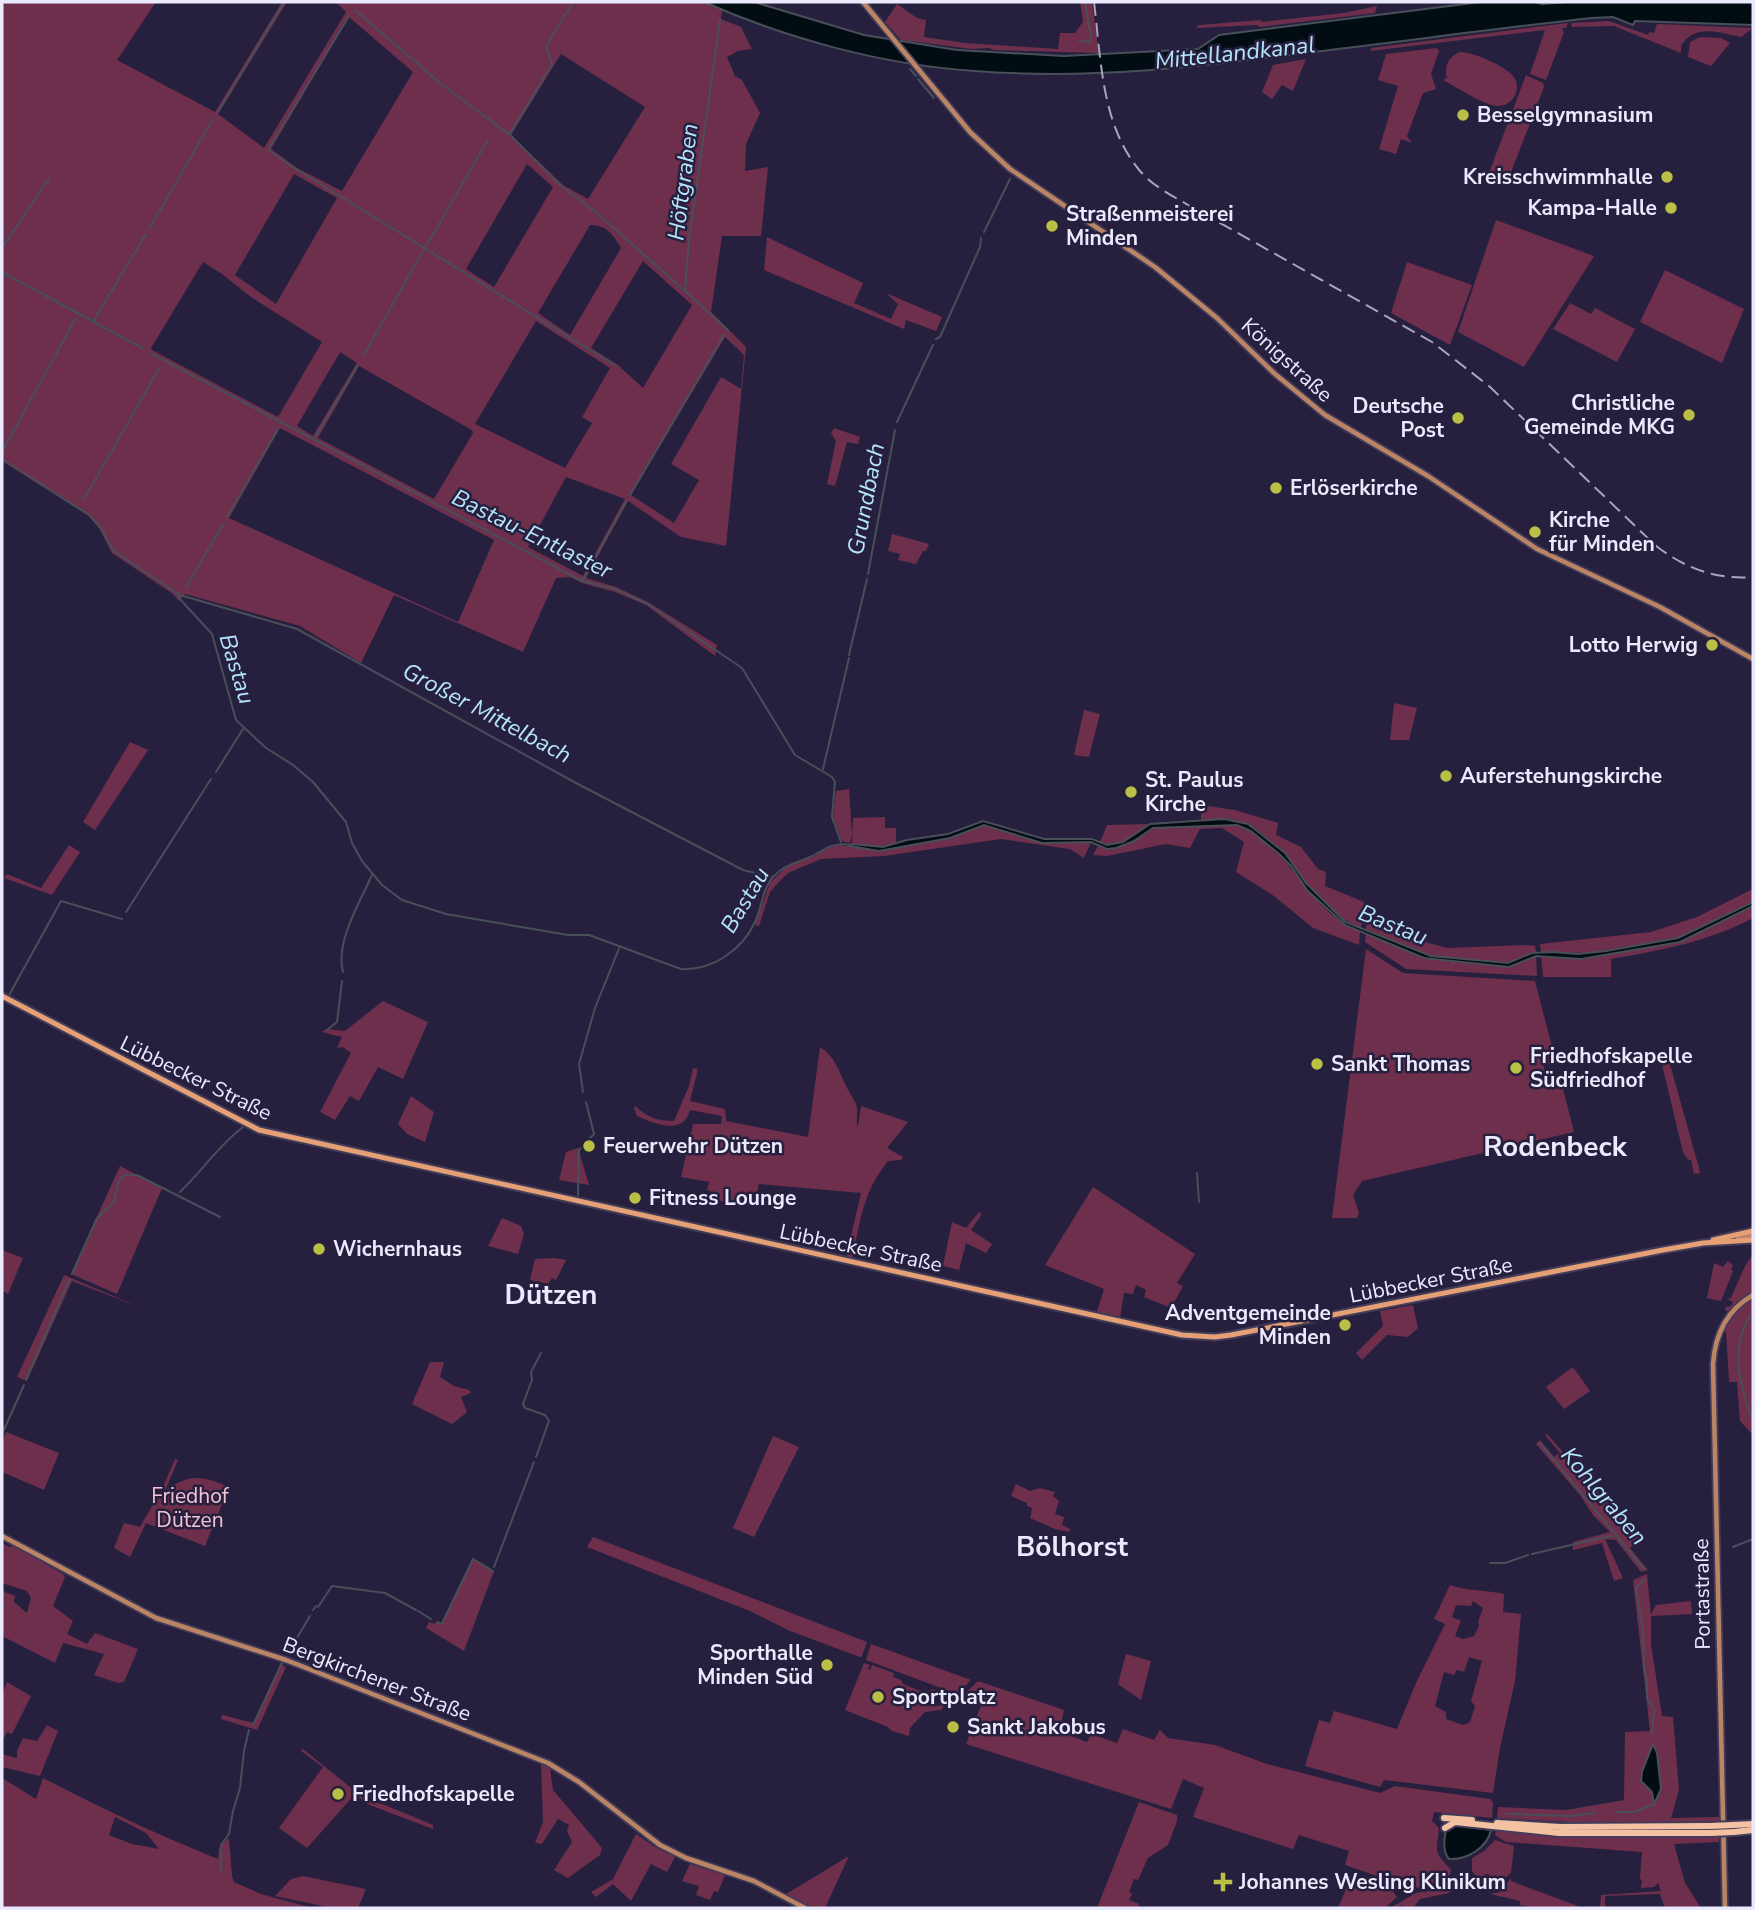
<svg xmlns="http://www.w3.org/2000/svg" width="1755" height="1910" font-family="'Nunito Sans',sans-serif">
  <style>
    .green { fill: #6e2f4d; fill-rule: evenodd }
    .water { fill: #020d13; stroke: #484f59; stroke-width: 2 }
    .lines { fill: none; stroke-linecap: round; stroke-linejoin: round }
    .stream { stroke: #484f59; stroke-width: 2 }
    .secondary-casing { stroke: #423c59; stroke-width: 8 }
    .primary-casing { stroke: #423c59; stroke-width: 9 }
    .highway-casing { stroke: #423c59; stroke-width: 10 }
    .secondary { stroke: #bb8565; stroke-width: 4.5 }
    .primary { stroke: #e5a075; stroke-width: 5 }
    .highway { stroke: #f4c1a3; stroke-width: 6 }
    .rail { stroke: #a9a6bd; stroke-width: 2; stroke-dasharray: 14 7; stroke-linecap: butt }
    .highway-bridge-casing { stroke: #423c59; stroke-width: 10; stroke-linecap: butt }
    .highway-bridge { stroke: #f4c1a3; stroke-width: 6 }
    .poi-dot { fill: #bac045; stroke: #26203e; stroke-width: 2.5 }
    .labels { text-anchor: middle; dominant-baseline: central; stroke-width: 5; stroke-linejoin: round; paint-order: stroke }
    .poi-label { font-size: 21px; font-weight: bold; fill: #ebe9fd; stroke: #26203e; text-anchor: start }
    .street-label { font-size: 21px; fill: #ebe9fd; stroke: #26203e }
    .park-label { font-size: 21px; fill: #f2c3d6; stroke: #26203e }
    .water-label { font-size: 23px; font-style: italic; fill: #b5e4fd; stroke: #26203e }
    .district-label { font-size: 28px; font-weight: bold; fill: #ebe9fd; stroke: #26203e }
  </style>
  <rect width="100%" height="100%" fill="#26203e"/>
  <g class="green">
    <path d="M 2,2 L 156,2 L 117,60 L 215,112 L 282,2 L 287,2 L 218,114 L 264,148 L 346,12 L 336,2 L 704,2 L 722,10 L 721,19 L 741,27 L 752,49 L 738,51 L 727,57 L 735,76 L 742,80 L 760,113 L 746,144 L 745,171 L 768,167 L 761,236 L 722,236 L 711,312 L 746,347 L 726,546 L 681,537 L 628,501 L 586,578 L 616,587 L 648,602 L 717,645 L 715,656 L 646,605 L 615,592 L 582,583 L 570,577 L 556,578 L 523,652 L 394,595 L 361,663 L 300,626 L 185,594 L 179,601 L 173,594 L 112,553 L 99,528 L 89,516 L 2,461 ZM 349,17 L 413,72 L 342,191 L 297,168 L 271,149 ZM 561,54 L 645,107 L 588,199 L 563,185 L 511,135 ZM 527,164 L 553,187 L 494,287 L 466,269 ZM 294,174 L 337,198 L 276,304 L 235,275 ZM 590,225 C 606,225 613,234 621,248 L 570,335 L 538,313 ZM 643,261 L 692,305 L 643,388 L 618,365 L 591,348 ZM 203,262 L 222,274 L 251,297 L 322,342 L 278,417 L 152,350 L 151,348 ZM 536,321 L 610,368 L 582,417 L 592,423 L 565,468 L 475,424 ZM 725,337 L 744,355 L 741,389 L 721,377 L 671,464 L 699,480 L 674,523 L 631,495 ZM 340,352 L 357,363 L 313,436 L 297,426 ZM 359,366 L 472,430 L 473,433 L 434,499 L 318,438 ZM 280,428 L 494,540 L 458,622 L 229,518 ZM 566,477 L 625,499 L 583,576 L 528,547 Z"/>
    <path d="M 1080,2 L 1092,2 L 1099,53 L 994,50 L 989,48 L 972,49 L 901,40 L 885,22 L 897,4 L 917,18 L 926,20 L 924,37 L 965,43 L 1058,49 L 1060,33 L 1075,33 L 1083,22 Z"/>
    <path d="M 1377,6 L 1375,13 L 1260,27 L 1256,25 L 1196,28 L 1199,25 L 1261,20 L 1261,22 L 1344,13 Z"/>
    <path d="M 1609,21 L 1648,35 L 1649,32 L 1654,33 L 1657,24 L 1753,28 L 1741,37 C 1720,33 1695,23 1681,46 L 1681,53 L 1614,26 L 1572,27 L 1571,23 Z"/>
    <path d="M 1568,23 L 1566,28 L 1562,28 L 1564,32 L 1546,80 L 1530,74 L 1545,30 L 1370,51 L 1371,48 Z"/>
    <path d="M 1700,37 L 1721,38 L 1730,43 L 1711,66 L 1688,57 L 1690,42 Z"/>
    <path d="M 1437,48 L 1439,51 L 1431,74 L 1436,89 L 1423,93 L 1407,136 L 1412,143 L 1401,139 L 1396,154 L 1379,149 L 1398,86 L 1378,80 L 1386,54 Z"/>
    <path d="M 1460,52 C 1471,51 1506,66 1513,76 C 1523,88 1513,107 1497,106 C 1483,105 1457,87 1443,80 L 1447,78 C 1444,66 1448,57 1460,52 Z"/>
    <path d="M 1306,59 L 1293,91 L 1282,85 L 1272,99 L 1262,92 L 1273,65 Z"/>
    <path d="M 1526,75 L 1543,83 L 1544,87 L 1508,180 L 1503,182 L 1487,178 Z"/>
    <path d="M 1496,220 L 1594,256 L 1524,367 L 1458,332 Z"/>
    <path d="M 767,237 L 863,283 L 854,303 L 891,319 L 898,304 L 886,293 L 942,317 L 936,331 L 906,320 L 904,329 L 764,270 Z"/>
    <path d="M 1407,262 L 1472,285 L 1450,345 L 1391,313 Z"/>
    <path d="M 1665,270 L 1744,309 L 1722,363 L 1640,322 Z"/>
    <path d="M 1570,303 L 1591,314 L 1595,308 L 1635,329 L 1617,362 L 1553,329 Z"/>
    <path d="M 834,428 L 860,437 L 858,444 L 847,442 L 835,486 L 827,484 L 836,441 L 831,433 Z"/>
    <path d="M 892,534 L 929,544 L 926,551 L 923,551 L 916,564 L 898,560 L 900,554 L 888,551 Z"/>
    <path d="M 1394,703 L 1417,708 L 1409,740 L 1390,740 Z"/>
    <path d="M 1084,710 L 1100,714 L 1089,757 L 1074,755 Z"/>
    <path d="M 130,742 L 148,750 L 95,830 L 83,822 Z"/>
    <path d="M 849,789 L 852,834 L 850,843 L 842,841 L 833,817 L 836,791 Z"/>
    <path d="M 1201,805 L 1235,810 L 1278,823 L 1276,835 L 1301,847 L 1318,869 L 1326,872 L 1325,886 L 1364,902 L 1361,928 L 1339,917 L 1306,883 L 1285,853 L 1255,828 L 1248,824 L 1231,820 L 1201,821 Z"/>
    <path d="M 885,817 L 885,828 L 896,828 L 896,843 L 879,847 L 852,844 L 853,818 Z"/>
    <path d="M 1150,824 C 1133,833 1122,850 1100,842 L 1107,825 Z"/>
    <path d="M 1228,824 C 1283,828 1306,915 1360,931 L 1359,945 L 1313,928 L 1274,896 L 1236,872 L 1244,842 L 1222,828 L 1200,829 L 1190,848 L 1166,844 L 1107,856 L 1093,855 L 1098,846 C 1129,856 1132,832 1155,828 C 1179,824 1204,827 1228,824 Z"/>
    <path d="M 984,825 L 1033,840 L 1091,842 L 1084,858 L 1070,849 L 1001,839 L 884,856 L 821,859 L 788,873 L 776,885 L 770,892 L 759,926 L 755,925 L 770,883 L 785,868 L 795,862 L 815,856 L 828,848 L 840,845 L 880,851 L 950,838 Z"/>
    <path d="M 69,845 L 80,852 L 52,895 L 4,878 L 7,874 L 41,888 Z"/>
    <path d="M 1753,889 L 1753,902 L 1678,938 L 1588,953 L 1541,952 L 1540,944 L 1651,932 L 1697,917 Z"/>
    <path d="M 1753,906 L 1753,918 C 1708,942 1661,950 1611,959 L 1611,977 L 1543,977 L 1541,956 L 1581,959 L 1680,942 Z"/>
    <path d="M 1368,914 L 1374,918 L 1381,918 L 1418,940 L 1447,948 L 1528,945 L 1535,946 L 1536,952 L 1508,963 L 1442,957 L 1427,955 L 1366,929 Z"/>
    <path d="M 1366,933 L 1415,954 L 1444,961 L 1508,967 L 1536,956 L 1537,976 L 1406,969 L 1365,942 Z"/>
    <path d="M 1366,949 L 1403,973 L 1535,981 L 1556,1062 L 1543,1065 L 1547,1076 L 1552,1080 L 1561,1081 L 1574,1132 L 1362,1181 L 1353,1195 L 1359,1213 L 1357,1218 L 1332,1218 Z"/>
    <path d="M 383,1001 L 428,1022 L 403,1079 L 378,1067 L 359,1101 L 350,1096 L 335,1120 L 320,1112 L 351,1053 L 343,1047 L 337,1048 L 342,1037 L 322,1032 L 326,1029 L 345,1031 Z"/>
    <path d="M 820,1047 C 835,1057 838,1069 845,1084 C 848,1091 853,1097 856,1104 C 859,1112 855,1119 858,1127 L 861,1106 L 908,1122 L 887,1148 L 903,1157 L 901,1160 L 888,1161 C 862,1194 861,1219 852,1259 L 846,1258 L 861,1193 L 759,1184 L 754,1207 L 710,1199 L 711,1191 L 707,1190 L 709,1182 L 681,1177 L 693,1124 L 721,1124 L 722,1116 L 690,1110 C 683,1136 655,1124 637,1116 L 634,1108 L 635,1106 C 647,1117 657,1121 674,1121 L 689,1086 L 693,1068 L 698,1069 L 690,1101 L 725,1109 L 726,1121 L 808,1137 Z"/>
    <path d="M 1666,1050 L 1699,1168 L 1700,1173 L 1694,1174 L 1691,1160 L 1688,1160 L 1683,1152 L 1659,1052 Z"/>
    <path d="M 411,1096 L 434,1112 L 425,1142 L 407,1134 L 398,1124 Z"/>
    <path d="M 578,1148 L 589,1185 L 559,1180 L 566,1152 Z"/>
    <path d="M 120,1166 L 162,1188 L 117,1294 L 71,1274 Z"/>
    <path d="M 1093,1187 L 1195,1254 L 1177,1283 L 1183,1286 L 1171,1308 L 1144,1297 L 1146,1290 L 1136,1285 L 1133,1294 L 1124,1293 L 1120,1318 L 1097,1312 L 1104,1289 L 1045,1265 Z"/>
    <path d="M 979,1212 L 982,1214 L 971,1230 L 992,1244 L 986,1253 L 966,1243 L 959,1270 L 943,1266 L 952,1222 L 966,1228 Z"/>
    <path d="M 502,1218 L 521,1226 L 524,1234 L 518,1254 L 488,1246 Z"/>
    <path d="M 2,1250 L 23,1258 L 8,1294 L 2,1291 Z"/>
    <path d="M 1753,1254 L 1753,1293 L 1730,1311 L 1726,1311 L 1725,1307 L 1731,1306 L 1733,1302 L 1727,1299 L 1731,1298 L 1745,1266 Z"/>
    <path d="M 555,1258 L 566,1260 L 556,1280 L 552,1278 L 548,1284 L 530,1280 L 535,1259 Z"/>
    <path d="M 1728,1261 L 1733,1265 L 1731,1270 L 1733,1271 L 1721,1301 L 1707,1298 L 1714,1263 L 1723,1267 Z"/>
    <path d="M 64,1275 L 139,1307 L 72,1281 L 27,1381 L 17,1377 Z"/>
    <path d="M 1753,1297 L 1753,1435 L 1740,1421 L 1737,1382 L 1729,1382 L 1726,1332 L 1722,1331 C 1729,1317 1739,1305 1753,1297 Z"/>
    <path d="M 1413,1305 L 1418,1328 L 1408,1337 L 1387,1335 L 1362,1360 L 1356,1353 L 1383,1326 L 1380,1311 Z"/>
    <path d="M 430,1362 L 444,1362 L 440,1377 L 454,1386 L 469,1390 L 471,1393 L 461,1397 L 467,1412 L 452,1424 L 412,1404 Z"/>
    <path d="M 1573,1367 L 1590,1391 L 1564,1409 L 1546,1387 Z"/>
    <path d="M 6,1432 L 59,1453 L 44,1490 L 2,1472 L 2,1442 Z"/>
    <path d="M 1546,1433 L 1640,1539 L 1630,1548 L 1648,1570 L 1641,1572 L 1616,1540 L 1605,1539 L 1623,1578 L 1614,1581 L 1602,1543 L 1573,1550 L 1573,1542 L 1610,1532 L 1593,1515 L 1580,1495 L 1536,1444 L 1540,1440 L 1554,1457 L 1560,1453 L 1545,1435 Z"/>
    <path d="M 773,1436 L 799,1447 L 754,1537 L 733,1528 Z"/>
    <path d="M 175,1459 L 178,1460 L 165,1491 C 190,1473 203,1476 229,1487 L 205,1546 L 146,1523 L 130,1557 L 114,1548 L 124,1523 L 140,1527 L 162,1489 Z"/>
    <path d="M 1016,1484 L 1030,1491 L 1040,1488 L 1055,1492 L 1053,1496 L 1059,1501 L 1055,1514 L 1064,1517 L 1062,1525 L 1070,1529 L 1069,1532 L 1055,1529 L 1030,1518 L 1032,1508 L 1027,1506 L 1027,1503 L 1011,1496 Z"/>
    <path d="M 593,1537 L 867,1642 L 862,1656 L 860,1657 L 790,1631 L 750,1611 L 587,1547 Z"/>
    <path d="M 2,1543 L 9,1547 L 14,1546 L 63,1574 L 65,1577 L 53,1606 L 73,1621 L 67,1634 L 87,1644 L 95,1633 L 138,1649 L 124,1682 L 118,1683 L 94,1675 L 104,1654 L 63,1643 L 55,1663 L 2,1636 L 2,1591 L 15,1596 L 14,1602 L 27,1613 L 31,1598 L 27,1591 L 2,1583 Z"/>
    <path d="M 473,1558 L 494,1571 L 464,1651 L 426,1628 L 429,1622 L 435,1624 L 437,1621 L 441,1623 Z"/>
    <path d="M 1647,1574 L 1651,1615 L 1656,1605 L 1691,1601 L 1692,1614 L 1651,1616 L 1651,1644 L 1662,1716 L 1673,1717 L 1679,1790 L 1671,1818 L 1719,1817 L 1719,1822 L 1625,1825 L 1497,1818 L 1498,1807 L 1566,1810 L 1624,1800 L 1625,1732 L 1650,1731 L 1633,1580 Z"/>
    <path d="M 1450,1585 C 1468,1591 1486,1590 1504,1594 L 1503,1612 L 1521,1614 L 1515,1681 L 1500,1748 L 1493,1793 L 1384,1780 L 1380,1787 L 1305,1766 L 1319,1720 L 1330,1723 L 1334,1711 L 1397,1729 L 1416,1683 L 1445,1624 L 1434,1619 ZM 1473,1601 L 1483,1608 L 1478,1622 L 1479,1626 L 1474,1636 L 1463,1639 L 1455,1636 L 1461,1621 L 1452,1617 L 1456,1605 L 1471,1606 ZM 1469,1657 L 1482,1661 L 1471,1701 L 1475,1706 L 1470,1722 L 1463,1725 L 1446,1719 L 1446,1712 L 1435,1706 L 1444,1672 L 1454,1675 L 1457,1670 L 1464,1672 Z"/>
    <path d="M 871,1644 L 960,1676 L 971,1680 L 957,1694 L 866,1660 Z"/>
    <path d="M 1126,1654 L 1151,1661 L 1141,1700 L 1118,1684 Z"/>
    <path d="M 864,1663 L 870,1665 L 868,1669 L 870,1670 L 872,1665 L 894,1673 L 893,1677 L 901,1680 L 903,1684 L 925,1693 L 920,1706 L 939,1706 L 945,1699 L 928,1692 L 932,1689 L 952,1695 L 951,1699 L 941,1710 L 925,1712 L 910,1728 L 909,1736 L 892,1731 L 888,1727 L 845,1710 Z"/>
    <path d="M 280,1664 L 286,1667 L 257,1730 L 221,1719 L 222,1715 L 254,1723 Z"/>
    <path d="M 978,1681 L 1064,1710 L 1059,1731 L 1087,1742 L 1091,1734 L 1117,1743 L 1123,1729 L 1154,1740 L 1160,1730 L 1168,1738 L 1215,1745 L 1267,1764 L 1380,1793 L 1395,1786 L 1490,1799 L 1493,1802 L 1492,1818 L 1434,1812 L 1432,1821 L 1439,1828 C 1436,1856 1434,1850 1451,1870 L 1450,1875 L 1441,1884 L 1401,1890 L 1386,1879 L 1345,1865 L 1349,1851 L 1299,1835 L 1293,1849 L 1193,1817 L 1204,1788 L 1183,1779 L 1171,1809 L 966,1744 L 982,1703 L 962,1696 Z"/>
    <path d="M 7,1682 L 31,1696 L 12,1734 L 7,1732 L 2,1742 L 2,1694 Z"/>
    <path d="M 47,1725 L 58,1731 L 40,1776 L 2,1767 L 2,1754 L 17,1758 L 17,1751 L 23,1738 L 37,1741 Z"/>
    <path d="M 303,1749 L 366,1800 L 385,1805 L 433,1825 L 433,1829 L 367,1804 L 355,1794 L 307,1848 L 279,1828 L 323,1767 L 301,1751 Z"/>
    <path d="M 541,1764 L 550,1768 L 553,1790 L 602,1848 L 600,1855 L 568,1878 L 554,1870 L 572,1842 L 567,1831 L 569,1825 L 558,1819 L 542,1844 L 535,1843 L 543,1822 Z"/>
    <path d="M 2,1778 L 36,1799 L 43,1778 C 101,1808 158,1835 218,1859 L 219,1848 L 227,1839 L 229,1839 L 232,1876 L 234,1882 L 261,1894 L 313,1908 L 2,1908 ZM 115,1817 L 146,1833 L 159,1849 L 132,1844 L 109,1835 Z"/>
    <path d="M 1139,1802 L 1177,1815 L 1177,1821 L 1168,1845 L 1148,1858 L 1138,1880 L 1134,1879 L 1129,1892 L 1132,1894 L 1129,1900 L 1139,1904 L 1138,1908 L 1097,1908 Z"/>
    <path d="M 1496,1831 L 1606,1837 L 1719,1835 L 1719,1842 L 1674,1844 L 1685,1883 L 1701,1908 L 1665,1908 L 1660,1894 L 1605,1896 L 1605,1908 L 1600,1908 L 1601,1895 L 1661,1891 L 1658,1883 L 1654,1887 L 1641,1888 L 1642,1880 L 1640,1879 L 1642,1852 L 1506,1842 L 1495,1835 Z"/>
    <path d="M 636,1834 L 655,1847 L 675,1857 L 667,1872 L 651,1864 L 631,1901 L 613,1884 L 596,1897 L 591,1892 L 613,1879 Z"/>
    <path d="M 1495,1840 L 1514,1846 L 1511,1873 L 1505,1878 L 1500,1886 L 1490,1889 L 1486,1887 L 1489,1874 L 1485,1874 L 1484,1882 L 1472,1872 L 1472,1858 L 1484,1851 Z"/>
    <path d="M 849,1856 L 825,1908 L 813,1908 L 786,1894 Z"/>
    <path d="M 690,1864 L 725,1875 L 718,1892 L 714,1891 L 710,1900 L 696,1895 L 699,1886 L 682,1881 Z"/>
    <path d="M 1352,1875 L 1391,1888 L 1397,1897 L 1385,1908 L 1338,1908 Z"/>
    <path d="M 303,1876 L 366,1889 L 358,1908 L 332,1908 L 275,1896 L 291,1879 Z"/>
    <path d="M 1459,1877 L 1472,1878 L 1482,1891 L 1459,1882 L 1455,1889 L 1449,1893 L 1420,1899 L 1413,1908 L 1404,1908 L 1403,1905 L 1398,1908 L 1390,1908 L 1416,1893 L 1443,1889 Z"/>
    <path d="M 1511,1878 L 1511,1881 L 1583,1908 L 1532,1908 L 1523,1905 L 1521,1908 L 1520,1901 L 1490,1894 L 1500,1892 Z"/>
  </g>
  <g class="water">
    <path d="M 704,2 L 754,2 L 864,35 L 957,50 L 1064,56 L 1198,49 L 1219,35 L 1481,2 L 1535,2 L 1542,4 L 1567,2 L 1753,2 L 1753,25 L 1635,21 L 1633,25 L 1613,17 L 1592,18 C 1499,28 1406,41 1313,52 C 1199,67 1090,80 975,71 C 883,65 788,39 704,2 Z"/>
    <path d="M 1224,819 L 1248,824 L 1285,853 L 1306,883 L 1345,922 L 1431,956 L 1508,963 L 1532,953 L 1553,952 L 1578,954 L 1606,951 L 1678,938 L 1753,902 L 1753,906 L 1680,942 L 1581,959 L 1536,956 L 1509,967 L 1424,958 L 1345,925 L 1307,890 L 1291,866 L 1278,853 L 1251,831 L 1237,825 L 1153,828 L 1134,841 L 1116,848 L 1107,849 L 1091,842 L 1042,843 L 984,825 L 950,838 L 879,851 L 850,846 L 852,844 L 883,847 L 907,840 L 948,834 L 983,821 L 1044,839 L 1092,839 L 1107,845 L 1123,842 L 1150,824 Z"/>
    <path d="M 1653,1744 L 1657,1753 L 1661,1789 L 1654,1804 L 1652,1792 L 1641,1781 L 1642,1772 Z"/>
    <path d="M 1454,1825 L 1491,1830 C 1487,1848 1467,1860 1449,1859 C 1442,1851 1444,1839 1446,1830 Z"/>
  </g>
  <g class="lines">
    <g class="stream">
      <path d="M 345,2 L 348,4"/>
      <path d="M 355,10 L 440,83 L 510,135 L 561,186 L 598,214 L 685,291"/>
      <path d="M 349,16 L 268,150 L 296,169 L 616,366"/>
      <path d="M 720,20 L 689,240 L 685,291 L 728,330"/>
      <path d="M 1079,41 L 1089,42 L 1091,38 L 1085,2"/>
      <path d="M 910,69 L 916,76"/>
      <path d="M 918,79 L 934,98"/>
      <path d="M 218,112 L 284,2"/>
      <path d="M 510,134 L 552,64 L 546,46 L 573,2"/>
      <path d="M 149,229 L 213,119"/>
      <path d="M 984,232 L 1010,179"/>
      <path d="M 2,248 L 49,178"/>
      <path d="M 425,248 L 488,140"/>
      <path d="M 2,272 L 142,348"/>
      <path d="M 94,320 L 146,234"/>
      <path d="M 936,339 L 940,337 L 980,247 L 981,238"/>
      <path d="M 152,354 L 582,581 L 615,589 L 648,604 L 742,668 L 795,755 L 832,777 L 835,782 L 832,817 L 841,842"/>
      <path d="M 364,355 L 423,251"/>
      <path d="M 897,422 L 933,345"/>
      <path d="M 314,439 L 358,365"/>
      <path d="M 3,450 L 76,318"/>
      <path d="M 2,459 L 89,515 L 100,527 L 114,551 L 178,594 L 179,598 L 212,634 L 236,720 L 266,748 L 293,765 L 313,782 L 346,822 L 352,843 L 362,861 L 382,885 L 402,900 L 446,914 L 568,935 L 589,935 L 681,969 C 712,971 742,950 755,922 C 762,907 762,890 773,877 C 787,862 800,863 816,854 C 828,847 836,842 851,845"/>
      <path d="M 630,495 L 724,335"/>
      <path d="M 84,499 L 160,367"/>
      <path d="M 227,517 L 278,429"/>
      <path d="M 868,574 L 895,430"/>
      <path d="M 583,580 L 627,500"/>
      <path d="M 186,587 L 224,523"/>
      <path d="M 180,595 L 297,629 L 576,783 L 743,870 L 772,877"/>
      <path d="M 849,655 L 867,579"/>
      <path d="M 823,769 L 849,658"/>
      <path d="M 216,772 L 243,729"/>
      <path d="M 126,912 L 211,779"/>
      <path d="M 343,972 C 335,942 360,902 372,875"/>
      <path d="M 2,992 L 8,997 L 61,901 L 122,919"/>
      <path d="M 327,1030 L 337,1022 L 342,981"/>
      <path d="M 583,1092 L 579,1064 L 595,1008 L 620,946"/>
      <path d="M 1197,1173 L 1199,1202"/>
      <path d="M 180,1192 C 202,1171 219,1145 243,1127"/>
      <path d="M 578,1198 L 579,1150 L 594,1134 L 586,1102"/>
      <path d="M 72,1274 L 97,1218 L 114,1202 L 118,1183 L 124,1175 L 137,1175 L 220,1217"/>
      <path d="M 1753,1312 C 1728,1345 1740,1387 1753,1422"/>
      <path d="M 26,1380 L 69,1280"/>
      <path d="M 2,1434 L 24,1385"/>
      <path d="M 1540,1443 L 1644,1569"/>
      <path d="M 536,1457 L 549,1421 L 545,1415 L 525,1408 L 523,1404 L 532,1380 L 531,1372 L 541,1353"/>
      <path d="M 1733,1547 L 1753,1539"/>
      <path d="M 1532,1554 L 1610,1536 L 1612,1537"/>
      <path d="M 1490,1563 L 1505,1563 L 1528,1555"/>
      <path d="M 494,1567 L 534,1462"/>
      <path d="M 1645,1579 L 1636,1588 L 1643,1630 L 1644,1670 L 1647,1679 L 1647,1698 L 1654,1709 L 1652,1733"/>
      <path d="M 318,1607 L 332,1586 L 385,1593 L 416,1610"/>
      <path d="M 313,1610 L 316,1606"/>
      <path d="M 418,1611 L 431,1619"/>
      <path d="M 437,1622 L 442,1624 L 473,1559 L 493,1571"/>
      <path d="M 288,1653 L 310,1616"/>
      <path d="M 253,1725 L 282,1663"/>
      <path d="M 1617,1812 L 1635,1812 L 1654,1804"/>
      <path d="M 1506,1814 L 1572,1816 L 1594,1813"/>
      <path d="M 221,1872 L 221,1845 L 229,1834 L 233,1811 L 240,1788 L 244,1751 L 249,1730"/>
    </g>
    <g class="secondary-casing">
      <g id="secondary">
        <path d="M 863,2 L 970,132 L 1010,169 L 1155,267 L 1217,318 L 1275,374 L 1325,415 L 1428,476 L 1537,549 L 1660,607 L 1753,659"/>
        <path d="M 1738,1239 L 1753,1236"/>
        <path d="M 2,1536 L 156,1618 L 286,1660 L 548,1763 L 579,1782 L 660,1845 L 686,1858 L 754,1881 L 805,1908"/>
        <path d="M 1725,1908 L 1713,1364 C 1715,1335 1727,1310 1753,1295"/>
      </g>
    </g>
    <g class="primary-casing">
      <g id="primary">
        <path d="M 2,996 L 259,1130 L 1182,1335 L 1215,1337 L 1231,1335 L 1663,1250 L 1703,1243 L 1753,1240"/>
        <path d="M 1713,1240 L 1753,1231"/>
      </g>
    </g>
    <g class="highway-casing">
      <g id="highway">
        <path d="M 1444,1818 L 1472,1820"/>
        <path d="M 1497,1823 L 1560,1827 L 1711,1826"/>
        <path d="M 1733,1825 L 1753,1824"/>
        <path d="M 1445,1828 L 1455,1822 L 1559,1833 L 1711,1833"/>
        <path d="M 1734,1832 L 1753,1830"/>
      </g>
    </g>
    <use href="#secondary" class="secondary"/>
    <use href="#primary" class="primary"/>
    <use href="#highway" class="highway"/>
    <path class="rail" d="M 1094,2 C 1101,58 1101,125 1140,171 C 1153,186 1171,195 1188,205 L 1432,342 L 1489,386 L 1655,545 C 1684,568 1716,580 1753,577"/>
    <g class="highway-bridge-casing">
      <g id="highway-bridge">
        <path d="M 1711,1826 L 1733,1825"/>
        <path d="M 1711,1833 L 1734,1832"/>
      </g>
    </g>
    <use href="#highway-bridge" class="highway-bridge"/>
  </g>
  <g class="poi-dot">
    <circle cx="1463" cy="115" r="7"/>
    <circle cx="1667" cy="177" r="7"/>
    <circle cx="1671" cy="208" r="7"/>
    <circle cx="1052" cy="226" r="7"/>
    <circle cx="1689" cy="415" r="7"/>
    <circle cx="1458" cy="418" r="7"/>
    <circle cx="1276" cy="488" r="7"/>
    <circle cx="1535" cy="532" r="7"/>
    <circle cx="1712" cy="645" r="7"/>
    <circle cx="1446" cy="776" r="7"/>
    <circle cx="1131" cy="792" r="7"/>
    <circle cx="1317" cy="1064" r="7"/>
    <circle cx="1516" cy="1068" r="7"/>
    <circle cx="589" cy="1146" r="7"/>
    <circle cx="635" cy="1198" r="7"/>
    <circle cx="319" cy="1249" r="7"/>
    <circle cx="1345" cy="1325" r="7"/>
    <circle cx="827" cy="1665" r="7"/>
    <circle cx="878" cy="1697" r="7"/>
    <circle cx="953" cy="1727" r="7"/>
    <circle cx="338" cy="1794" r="7"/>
    <path d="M1219.5 1871.5h7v7h7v7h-7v7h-7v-7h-7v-7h7z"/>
  </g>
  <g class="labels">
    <g class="poi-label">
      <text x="1477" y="115">Besselgymnasium</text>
      <text x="1653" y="177" text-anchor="end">Kreisschwimmhalle</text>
      <text x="1657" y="208" text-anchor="end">Kampa-Halle</text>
      <text x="1066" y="214">Straßenmeisterei<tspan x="1066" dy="24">Minden</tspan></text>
      <text x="1675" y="403" text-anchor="end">Christliche<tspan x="1675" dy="24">Gemeinde MKG</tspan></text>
      <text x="1444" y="406" text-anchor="end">Deutsche<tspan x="1444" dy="24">Post</tspan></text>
      <text x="1290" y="488">Erlöserkirche</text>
      <text x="1549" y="520">Kirche<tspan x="1549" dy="24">für Minden</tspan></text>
      <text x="1698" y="645" text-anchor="end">Lotto Herwig</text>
      <text x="1460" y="776">Auferstehungskirche</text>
      <text x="1145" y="780">St. Paulus<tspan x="1145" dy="24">Kirche</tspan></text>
      <text x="1530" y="1056">Friedhofskapelle<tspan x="1530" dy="24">Südfriedhof</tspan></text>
      <text x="1331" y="1064">Sankt Thomas</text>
      <text x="603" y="1146">Feuerwehr Dützen</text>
      <text x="649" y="1198">Fitness Lounge</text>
      <text x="333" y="1249">Wichernhaus</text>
      <text x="1331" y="1313" text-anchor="end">Adventgemeinde<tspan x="1331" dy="24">Minden</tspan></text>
      <text x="813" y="1653" text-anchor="end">Sporthalle<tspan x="813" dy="24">Minden Süd</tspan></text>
      <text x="892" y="1697">Sportplatz</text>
      <text x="967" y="1727">Sankt Jakobus</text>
      <text x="352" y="1794">Friedhofskapelle</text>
      <text x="1239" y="1882">Johannes Wesling Klinikum</text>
    </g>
    <g class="street-label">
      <text transform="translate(1287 360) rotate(42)">Königstraße</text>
      <text transform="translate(196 1078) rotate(26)">Lübbecker Straße</text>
      <text transform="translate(861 1248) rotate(12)">Lübbecker Straße</text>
      <text transform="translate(1431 1280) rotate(-11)">Lübbecker Straße</text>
      <text transform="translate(1702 1594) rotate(-91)">Portastraße</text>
      <text transform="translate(377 1679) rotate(21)">Bergkirchener Straße</text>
    </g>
    <g class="park-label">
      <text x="190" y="1496">Friedhof<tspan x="190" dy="24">Dützen</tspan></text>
    </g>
    <g class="water-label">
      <text transform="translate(1235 53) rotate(-6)">Mittellandkanal</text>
      <text transform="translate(683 182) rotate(-83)">Höftgraben</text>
      <text transform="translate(866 499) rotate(-79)">Grundbach</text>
      <text transform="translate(532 534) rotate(26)">Bastau-Entlaster</text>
      <text transform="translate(237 669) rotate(73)">Bastau</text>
      <text transform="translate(487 713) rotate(28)">Großer Mittelbach</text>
      <text transform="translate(745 900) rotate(-59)">Bastau</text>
      <text transform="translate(1393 925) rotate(22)">Bastau</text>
      <text transform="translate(1604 1496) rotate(50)">Kohlgraben</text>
    </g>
    <g class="district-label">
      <text x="1555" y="1147">Rodenbeck</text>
      <text x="551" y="1295">Dützen</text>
      <text x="1072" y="1547">Bölhorst</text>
    </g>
  </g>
  <rect width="1755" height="1910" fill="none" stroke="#ebe9fd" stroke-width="7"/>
</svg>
